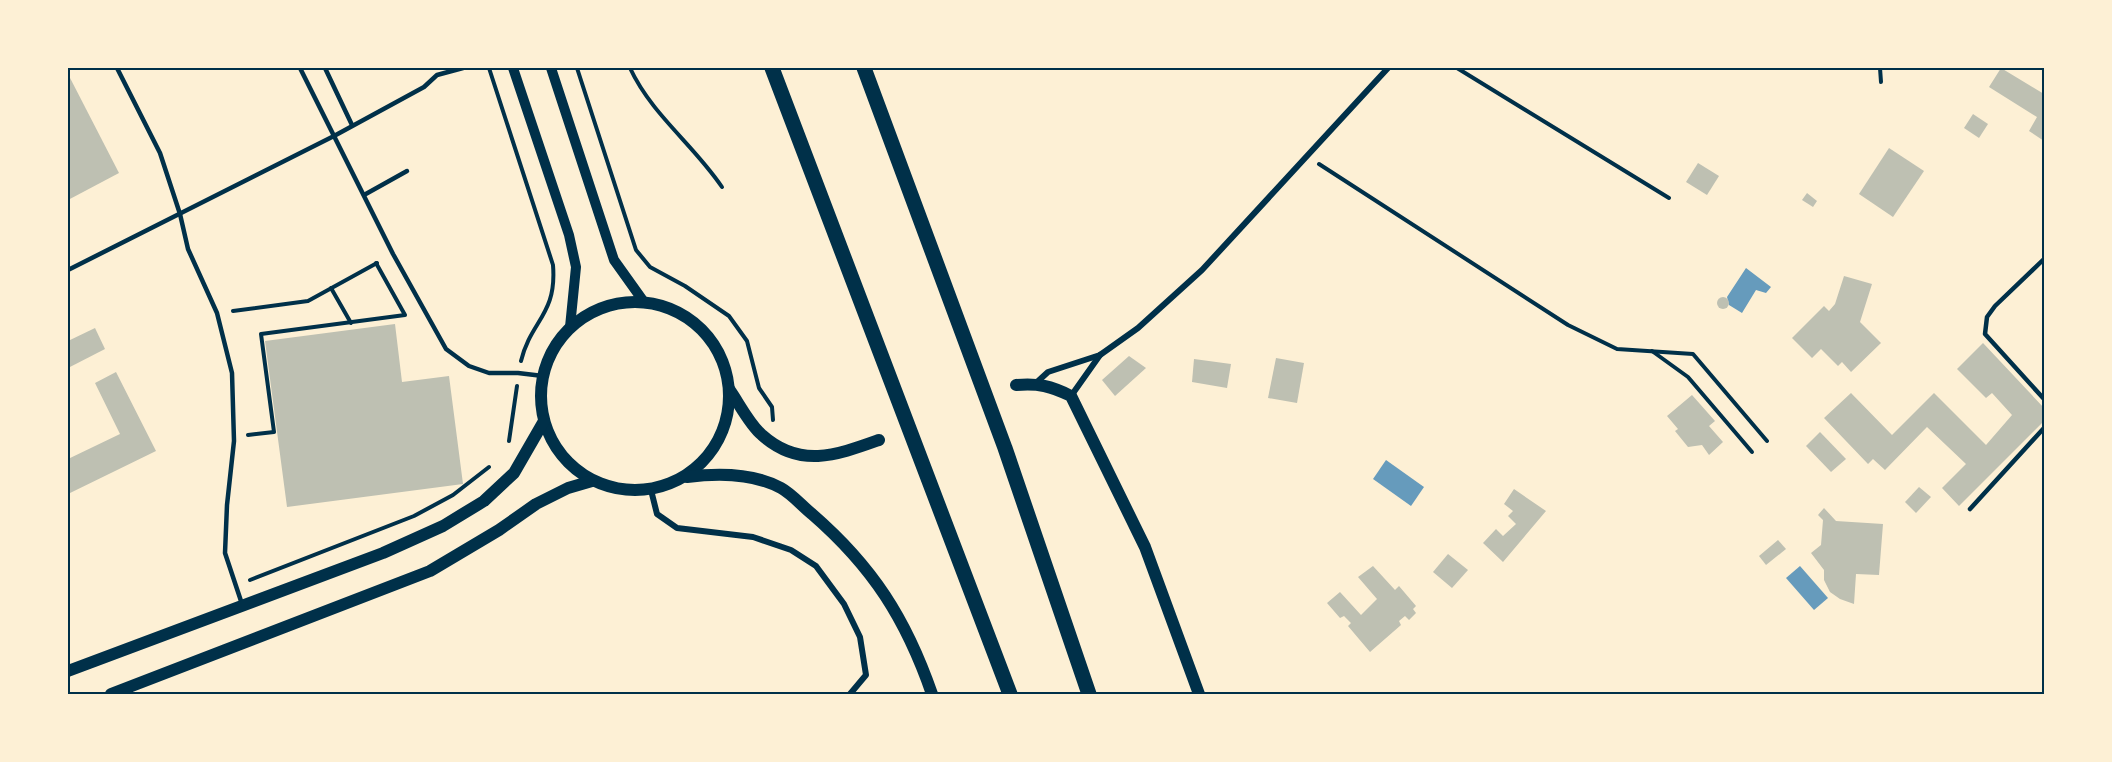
<svg xmlns="http://www.w3.org/2000/svg" width="2112" height="762" font-family="Inter,sans-serif">
  <style>
    .water { fill: #669bbc }
    .building { fill: #bec0b2 }
    .lines { fill: none; stroke-linecap: round; stroke-linejoin: round }
    .path { stroke: #003049; stroke-width: 4 }
    .service { stroke: #003049; stroke-width: 4.5 }
    .minor { stroke: #003049; stroke-width: 6 }
    .tertiary { stroke: #003049; stroke-width: 10 }
    .secondary { stroke: #003049; stroke-width: 12 }
    .primary { stroke: #003049; stroke-width: 15 }
    .neatline { fill: none; stroke: #003049; stroke-width: 2 }
  </style>
  <rect width="100%" height="100%" fill="#fdf0d5"/>
  <g class="water">
    <path d="M 1746,268 L 1771,287 L 1766,293 L 1756,290 L 1742,313 L 1729,305 L 1727,297 Z"/>
    <path d="M 1386,460 L 1424,487 L 1411,506 L 1373,479 Z"/>
    <path d="M 1800,566 L 1828,598 L 1814,610 L 1786,578 Z"/>
  </g>
  <g class="building">
    <path d="M 2001,68 L 2044,94 L 2044,141 L 2029,131 L 2037,117 L 1989,87 Z"/>
    <path d="M 68,74 L 119,173 L 68,200 Z"/>
    <path d="M 1973,114 L 1988,124 L 1979,138 L 1964,128 Z"/>
    <path d="M 1889,148 L 1924,171 L 1893,217 L 1859,194 Z"/>
    <path d="M 1698,163 L 1719,176 L 1707,195 L 1686,182 Z"/>
    <path d="M 1807,193 L 1817,201 L 1813,207 L 1802,200 Z"/>
    <path d="M 1844,276 L 1872,284 L 1860,322 L 1881,343 L 1851,372 L 1842,362 L 1838,366 L 1821,349 L 1812,358 L 1792,338 L 1824,306 L 1829,311 L 1835,304 Z"/>
    <circle cx="1723" cy="303" r="6"/>
    <path d="M 395,324 L 402,382 L 449,376 L 463,484 L 287,507 L 265,341 Z"/>
    <path d="M 95,328 L 105,349 L 68,368 L 68,341 Z"/>
    <path d="M 1983,343 L 2044,408 L 2044,421 L 1959,506 L 1942,488 L 1966,464 L 1927,427 L 1885,470 L 1873,459 L 1868,464 L 1824,418 L 1851,393 L 1892,435 L 1934,393 L 1986,445 L 2012,415 L 1992,393 L 1986,398 L 1957,369 Z"/>
    <path d="M 1129,356 L 1146,368 L 1115,396 L 1102,380 Z"/>
    <path d="M 1276,358 L 1304,363 L 1297,403 L 1268,398 Z"/>
    <path d="M 1194,359 L 1231,364 L 1227,388 L 1192,382 Z"/>
    <path d="M 116,372 L 156,451 L 68,494 L 68,459 L 120,434 L 95,383 Z"/>
    <path d="M 1692,395 L 1715,421 L 1709,426 L 1723,442 L 1709,455 L 1702,445 L 1688,447 L 1675,431 L 1678,429 L 1667,416 Z"/>
    <path d="M 1820,432 L 1846,459 L 1831,472 L 1806,446 Z"/>
    <path d="M 1919,487 L 1931,497 L 1916,513 L 1905,502 Z"/>
    <path d="M 1514,489 L 1546,511 L 1503,562 L 1483,543 L 1496,529 L 1503,536 L 1516,524 L 1508,516 L 1513,511 L 1504,504 Z"/>
    <path d="M 1824,508 L 1836,521 L 1883,524 L 1879,575 L 1856,574 L 1854,604 L 1840,599 L 1830,592 L 1824,580 L 1824,570 L 1811,553 L 1821,545 L 1823,520 L 1818,515 Z"/>
    <path d="M 1778,540 L 1786,549 L 1766,565 L 1759,556 Z"/>
    <path d="M 1448,554 L 1468,570 L 1452,588 L 1433,572 Z"/>
    <path d="M 1373,566 L 1395,590 L 1399,586 L 1416,606 L 1413,609 L 1416,613 L 1409,620 L 1405,616 L 1399,621 L 1401,625 L 1370,652 L 1348,626 L 1351,623 L 1344,616 L 1340,618 L 1327,603 L 1340,592 L 1361,615 L 1377,599 L 1358,577 Z"/>
  </g>
  <g class="lines">
    <g class="path">
      <path d="M 489,68 L 553,265 C 557,315 531,320 521,361"/>
      <path d="M 577,68 L 636,250 L 650,267 L 685,286 L 729,316 L 747,341 L 759,388 L 772,407 L 773,420"/>
      <path d="M 630,68 C 652,115 693,144 722,187"/>
      <path d="M 1457,68 L 1669,198"/>
      <path d="M 1880,68 L 1881,82"/>
      <path d="M 1319,164 L 1568,325 L 1617,349 L 1693,354 L 1767,441"/>
      <path d="M 331,288 L 351,323"/>
      <path d="M 233,311 L 308,301 L 377,263"/>
      <path d="M 1652,351 L 1688,377 L 1752,452"/>
      <path d="M 248,435 L 274,432 L 261,334 L 405,315 L 376,263"/>
      <path d="M 509,441 L 517,386"/>
      <path d="M 250,580 L 414,516 L 453,495 L 489,467"/>
    </g>
    <g class="service">
      <path d="M 117,68 L 160,153 L 180,214 L 188,249 L 217,313 L 232,373 L 234,441 L 227,505 L 225,553 L 242,604"/>
      <path d="M 300,68 L 393,254 L 446,349 L 469,366 L 489,373 L 518,373 L 543,376"/>
      <path d="M 325,68 L 352,125"/>
      <path d="M 364,195 L 407,171"/>
      <path d="M 2044,259 L 1995,306 L 1987,317 L 1985,334 L 2044,399"/>
      <path d="M 68,270 L 334,136 L 424,87 L 437,75 L 463,68"/>
      <path d="M 1970,509 L 2044,428"/>
    </g>
    <g class="minor">
      <path d="M 1036,383 L 1048,372 L 1100,355 L 1138,328 L 1202,270 L 1388,68"/>
      <path d="M 1071,396 L 1100,355"/>
      <path d="M 651,490 L 657,514 L 677,528 L 753,537 L 791,550 L 816,566 L 844,604 L 860,637 L 866,675 L 850,694"/>
    </g>
    <g class="tertiary">
      <path d="M 513,68 L 569,235 L 576,267 L 570,327"/>
      <path d="M 551,68 L 614,260 L 644,302"/>
    </g>
    <g class="secondary">
      <circle cx="635" cy="396" r="94"/>
      <path d="M 1016,385 C 1038,383 1051,386 1071,396 L 1145,547 L 1199,694"/>
      <path d="M 729,389 C 739,403 749,424 762,435 C 800,469 837,455 879,440"/>
      <path d="M 687,477 C 717,473 753,473 781,488 C 792,494 802,506 812,514 C 873,567 906,619 932,694"/>
      <path d="M 68,671 L 383,553 L 443,526 L 484,501 L 514,473 L 544,421"/>
      <path d="M 111,694 L 430,571 L 499,530 L 536,504 L 568,488 L 592,481"/>
    </g>
    <g class="primary">
      <path d="M 772,68 L 1010,694"/>
      <path d="M 864,68 L 1005,448 L 1089,694"/>
    </g>
  </g>
  <rect width="2112" height="762" fill="none" stroke="#fdf0d5" stroke-width="138"/>
  <rect x="69" y="69" width="1974" height="624" class="neatline"/>
</svg>
